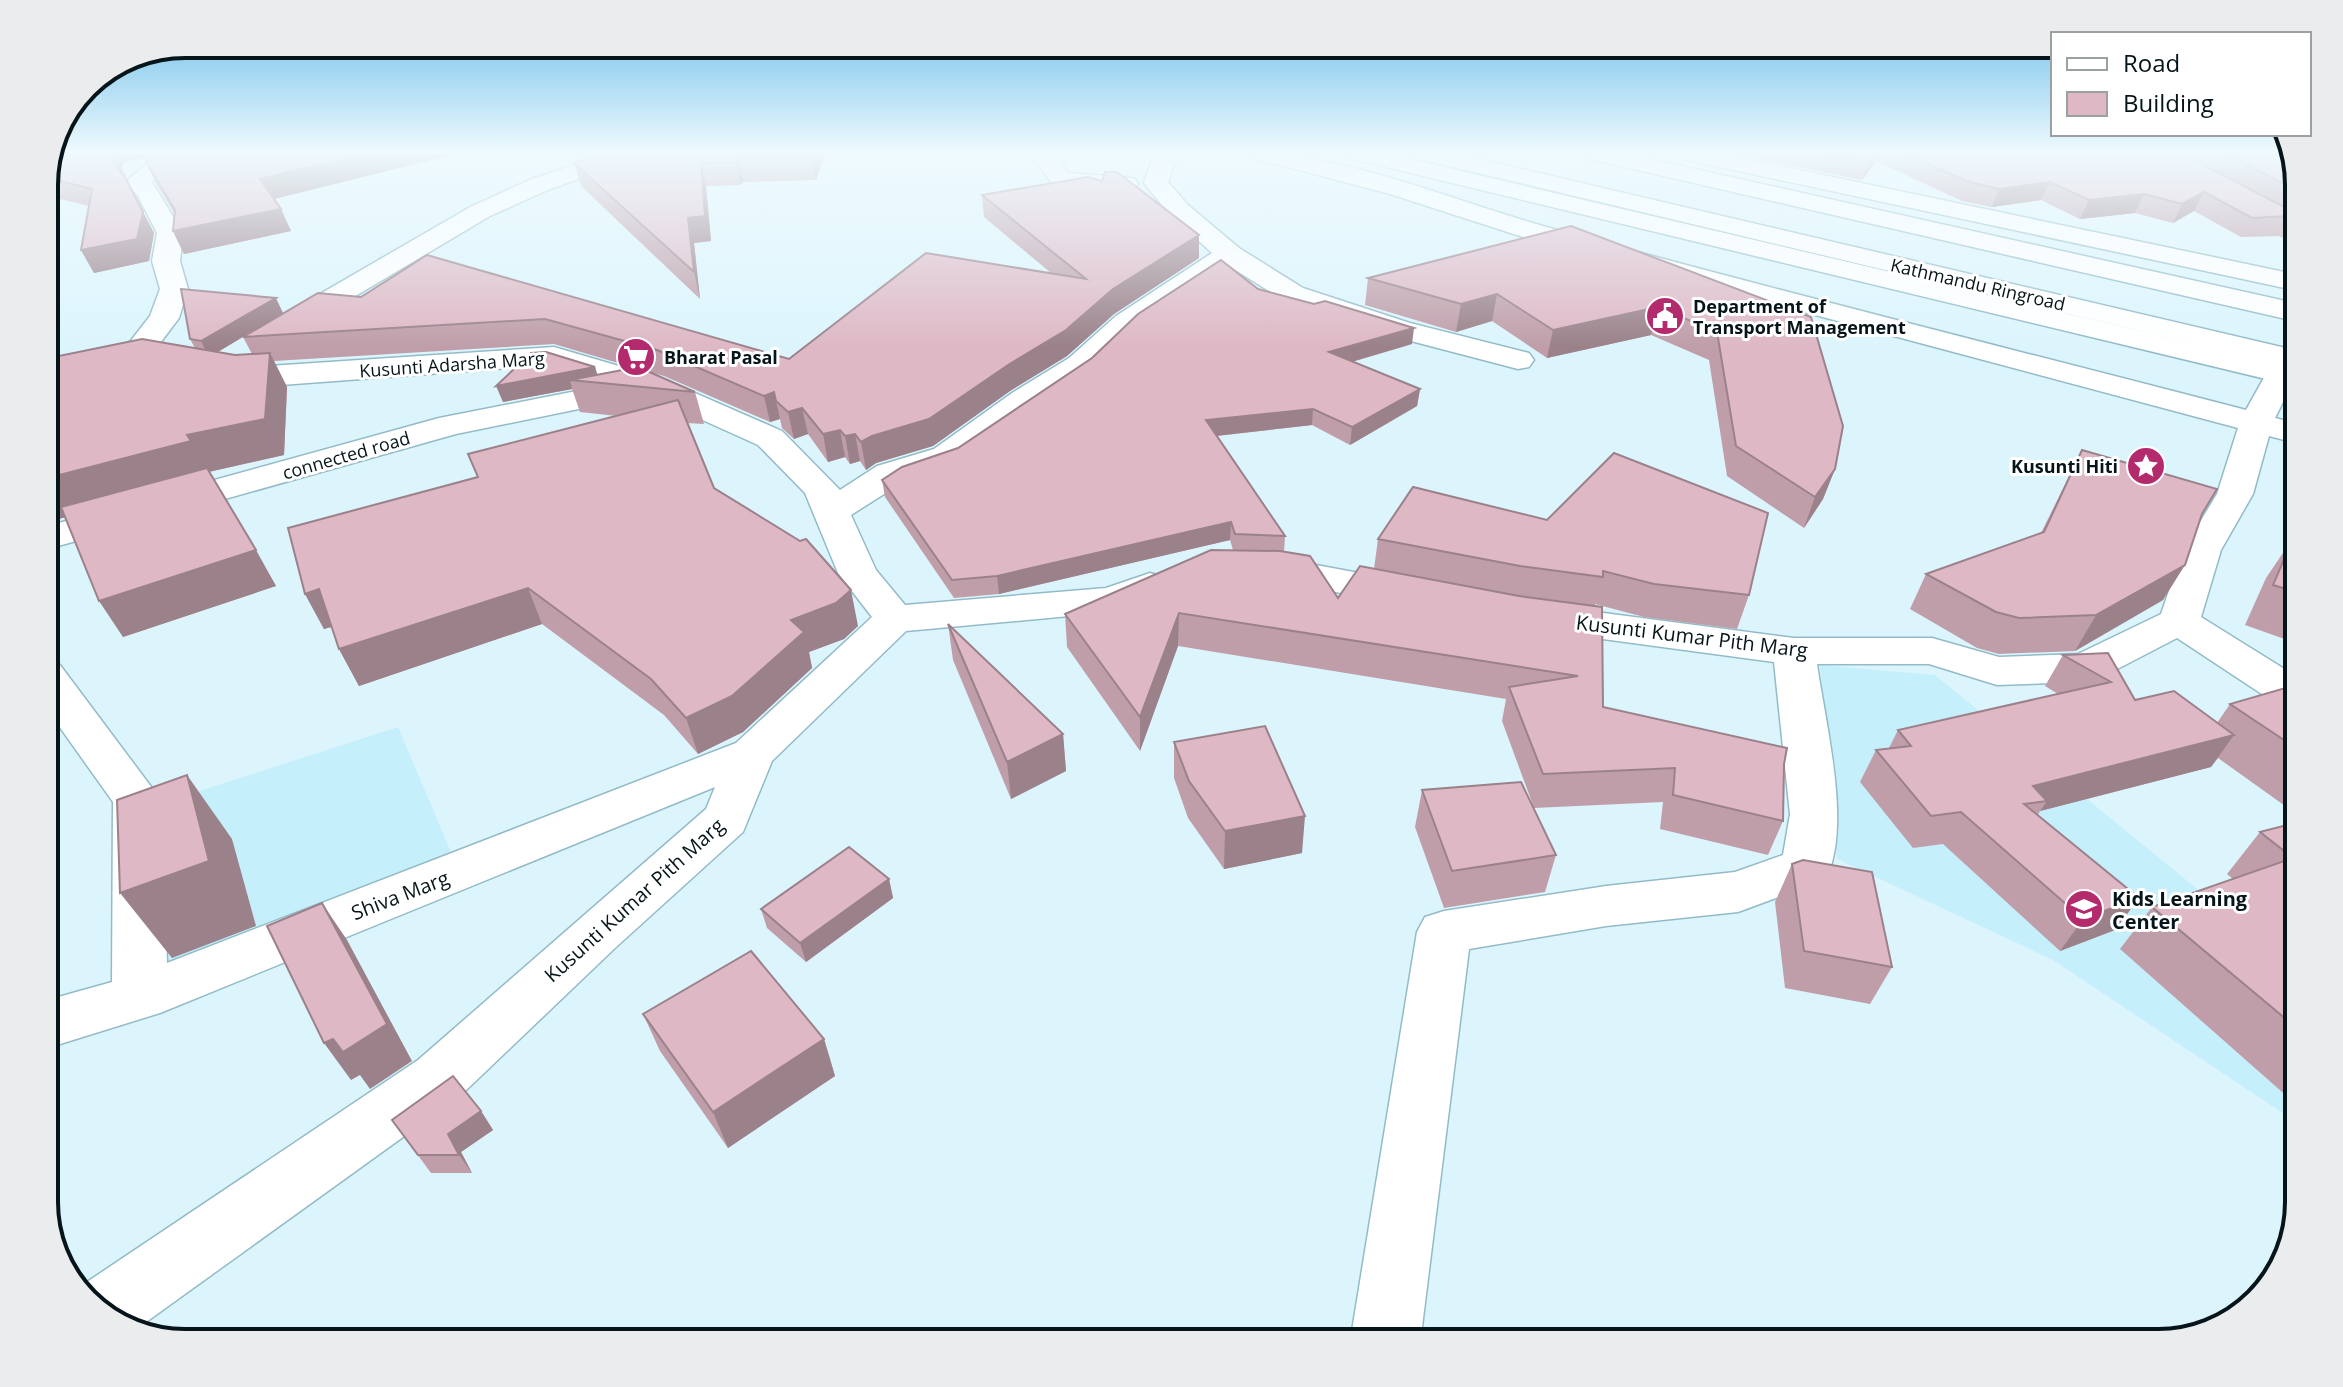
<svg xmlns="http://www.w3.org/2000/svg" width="2343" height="1387" font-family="'Open Sans',sans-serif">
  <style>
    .built { fill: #c6effc }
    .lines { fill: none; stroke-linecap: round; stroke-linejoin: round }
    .minor-casing { stroke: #93bbc7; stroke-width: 3 }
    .major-casing { stroke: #93bbc7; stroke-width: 3 }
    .highway-casing { stroke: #93bbc7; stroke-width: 3 }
    .minor { fill: #fff; fill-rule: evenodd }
    .major { fill: #fff; fill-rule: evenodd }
    .highway { fill: #fff; fill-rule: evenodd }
    .wall { fill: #bf9ea9; fill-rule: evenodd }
    .shaded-wall { fill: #9b818a }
    .building { fill: #deb8c5; stroke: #9b818a; stroke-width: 2 }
    .labels { text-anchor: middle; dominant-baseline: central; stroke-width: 6; stroke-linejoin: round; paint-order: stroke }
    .far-street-label { font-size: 18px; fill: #06151a; stroke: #fff }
    .far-poi-label { font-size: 18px; font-weight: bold; fill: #06151a; stroke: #fff; text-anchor: start }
    .street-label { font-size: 20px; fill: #06151a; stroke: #fff }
    .poi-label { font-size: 20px; font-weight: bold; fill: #06151a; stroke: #fff; text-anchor: start }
    .rim { fill: none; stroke: #06151a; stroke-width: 4 }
  </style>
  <rect width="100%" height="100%" fill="#dcf5fd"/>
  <g class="built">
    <path d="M 1820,665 L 1935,675 L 2299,972 L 2299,1124 L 2053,960 L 1837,859 Z"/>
    <path d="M 398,727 L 456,864 L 149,980 L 144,809 Z"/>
  </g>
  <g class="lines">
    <g class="minor-casing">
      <g id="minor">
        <path d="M 610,153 L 642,153 L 639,158 L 550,189 L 490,216 L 295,332 L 285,335 L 275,332 L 270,326 L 275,320 L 472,206 L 532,179 Z"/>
        <path d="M 1038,153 L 1060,153 L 1059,160 L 1068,173 L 1126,177 L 1135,179 L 1138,184 L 1135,189 C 1109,196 1077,190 1052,184 L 1035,160 Z"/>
        <path d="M 1160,153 L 1187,153 L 1174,164 L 1168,182 L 1188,205 L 1239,248 L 1303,288 L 1410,323 L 1529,353 L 1534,360 L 1529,367 L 1518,369 L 1388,335 L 1283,300 L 1229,266 L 1136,328 L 1091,372 L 1036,407 L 958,463 L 903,482 L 851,515 L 876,570 L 905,605 L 1106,588 L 1150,573 L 1164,577 L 1170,585 L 1164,593 L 1113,612 L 906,631 L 772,761 L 743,832 L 615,948 L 460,1096 L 135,1330 L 114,1324 L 78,1288 L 418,1060 L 706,809 L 715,787 L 160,1013 L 44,1049 L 44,1001 L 112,982 L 113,802 L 44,705 L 44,661 L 60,665 L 161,800 L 167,963 L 736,743 L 872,617 L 838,573 L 805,493 L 758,445 L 647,395 L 456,434 L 44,550 L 44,527 L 439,418 L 612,384 L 552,365 L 253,387 L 213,380 L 208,373 L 213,366 L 224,364 L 253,367 L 554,347 L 663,379 L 782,431 L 840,490 L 877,466 L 934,449 L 1012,393 L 1069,358 L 1116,316 L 1212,253 L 1170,215 L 1144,183 L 1152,160 Z"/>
        <path d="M 1250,153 C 1343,153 1452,200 1543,226 C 1776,291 2012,349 2246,410 L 2270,367 L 2281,365 L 2292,367 L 2297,374 L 2275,418 L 2299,424 L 2299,444 L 2269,436 L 2253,494 L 2221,550 L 2201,617 L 2299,678 L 2299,713 L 2283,708 L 2177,638 L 2100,678 L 2085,682 L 1997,685 L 1929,664 L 1817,664 C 1825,722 1853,829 1825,880 L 1738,912 L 1606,926 L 1469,949 L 1420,1343 L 1350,1343 L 1417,932 L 1425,917 L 1444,911 L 1606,886 L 1735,872 L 1783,855 L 1790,814 L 1774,662 L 1543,631 L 1528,627 L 1522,618 L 1528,609 L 1543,605 L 1794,638 L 1932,638 L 1999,657 L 2078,654 L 2161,614 L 2183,550 L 2217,494 L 2238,428 L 1523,237 L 1390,194 L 1253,158 Z"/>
        <path d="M 1676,153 L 1718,153 L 2299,275 L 2299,291 L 1687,160 L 1679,158 Z"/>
        <path d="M 160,158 L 168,160 L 172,165 L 152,182 L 183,233 L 180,261 L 188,289 L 179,318 L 145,363 L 134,365 L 123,363 L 119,356 L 150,316 L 160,289 L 152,261 L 157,233 L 138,196 L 125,182 L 152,160 Z"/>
        <path d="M 1267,556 L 1408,582 L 1422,585 L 1428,594 L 1422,603 L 1408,606 L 1253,576 L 1247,568 L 1253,560 Z"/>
      </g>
    </g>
    <g class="major-casing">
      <g id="major">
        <path d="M 1346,153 L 1384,153 L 2299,368 L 2299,387 L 1357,160 L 1349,158 Z"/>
        <path d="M 1583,153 L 1623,153 L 2299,304 L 2299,322 L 1594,160 L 1586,158 Z"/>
      </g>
    </g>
    <g class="highway-casing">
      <path id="highway" d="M 1414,153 L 1453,153 L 2299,351 L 2299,369 L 1425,160 L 1417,158 Z"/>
    </g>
    <use href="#minor" class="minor"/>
    <use href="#major" class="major"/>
    <use href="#highway" class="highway"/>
  </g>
  <g class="wall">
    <path d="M 55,153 L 459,153 L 274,199 L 291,231 L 184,254 L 173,231 L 174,213 L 156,183 L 146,162 L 154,156 L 125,162 L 121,168 L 126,176 L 125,178 L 154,233 L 149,261 L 94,273 L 81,250 L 89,206 L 44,195 L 44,176 Z"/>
    <path d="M 826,153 L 816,180 L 743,182 L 741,185 L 706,186 L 711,241 L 694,243 L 700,299 L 581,186 L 574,163 Z"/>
    <path d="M 1731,153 L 2181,153 L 2241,184 L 2184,153 L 2292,153 L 2299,176 L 2299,246 L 2279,236 L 2241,237 L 2194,211 L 2173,223 L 2135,213 L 2080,219 L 2041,200 L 1992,207 L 1962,201 L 1876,161 L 1862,180 Z"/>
    <path d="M 982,195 L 1199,258 L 1114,314 L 1067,356 L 1010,391 L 933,446 L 876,463 L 866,470 L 860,461 L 850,464 L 845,457 L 828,462 L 808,434 L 794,439 L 782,428 L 780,419 L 770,422 L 664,376 L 649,372 L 695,392 L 704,424 L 687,423 L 714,488 L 858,626 L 844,639 L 809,652 L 812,668 L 743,732 L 698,754 L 664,715 L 542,624 L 359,686 L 339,649 L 332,627 L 324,629 L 305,594 L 478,477 L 617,416 L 580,412 L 572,389 L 503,402 L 595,367 L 597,375 L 635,368 L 554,344 L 274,361 L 287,387 L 284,455 L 209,472 L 276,586 L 123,637 L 65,517 L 44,523 L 44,359 L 195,348 L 190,339 L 283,313 L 361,297 L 427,255 L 789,359 L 1051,273 L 984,217 ZM 243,337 L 252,354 L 235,355 L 218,352 Z"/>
    <path d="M 1368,278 L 1811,317 L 1835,469 L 1823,499 L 1804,528 L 1727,476 L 1709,360 L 1651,335 L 1547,358 L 1492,321 L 1456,332 L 1365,305 Z"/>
    <path d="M 1412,344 L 1352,362 L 1420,389 L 1417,406 L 1350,445 L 1312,425 L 1217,436 L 1285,536 L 1284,552 L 1338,598 L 1374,569 L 1378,539 L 1413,487 L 1749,595 L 1737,629 L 1644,617 L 1595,604 L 1595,606 L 1603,707 L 1784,764 L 1783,821 L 1768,855 L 1660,829 L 1663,802 L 1534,808 L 1502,721 L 1506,699 L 1178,646 L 1140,751 L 1067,647 L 1065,614 L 1233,550 L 1230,540 L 999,594 L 954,598 L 885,497 L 882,480 L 958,448 Z"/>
    <path d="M 2082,450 L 2202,514 L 2163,600 L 2075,651 L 1999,654 L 1977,648 L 1910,609 L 1926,574 L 2041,533 Z"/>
    <path d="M 2293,538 L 2299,540 L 2299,644 L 2245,625 L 2266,578 Z"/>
    <path d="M 948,624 L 1063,734 L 1066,771 L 1011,799 L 953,660 Z"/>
    <path d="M 2108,653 L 2135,700 L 2217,723 L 2230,704 L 2299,684 L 2299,816 L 2218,758 L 2211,767 L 2040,811 L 2038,815 L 2139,898 L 2115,930 L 2060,951 L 1943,844 L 1913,848 L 1860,782 L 1876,750 L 1889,748 L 1898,730 L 2058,694 L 2045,686 L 2063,655 Z"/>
    <path d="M 1174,742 L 1302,853 L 1224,869 L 1188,818 L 1174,778 Z"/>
    <path d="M 1422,790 L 1556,855 L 1545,892 L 1444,908 L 1415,827 Z"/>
    <path d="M 2299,822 L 2299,1107 L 2120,949 L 2152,907 L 2233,879 L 2227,874 L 2260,832 Z"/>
    <path d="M 1792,864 L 1892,967 L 1870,1004 L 1785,988 L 1775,902 Z"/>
    <path d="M 889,879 L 893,898 L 806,962 L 767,928 L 761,909 Z"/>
    <path d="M 643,1014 L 824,1039 L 835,1076 L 728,1148 L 660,1051 Z"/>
    <path d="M 481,1111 L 493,1130 L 461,1152 L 472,1173 L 431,1173 L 392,1120 Z"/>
  </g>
  <g class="shaded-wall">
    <path d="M 110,153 L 169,153 L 125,162 L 121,168 L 126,176 L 122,182 L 111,162 Z"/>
    <path d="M 370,153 L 459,153 L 270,200 L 260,179 Z"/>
    <path d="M 813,153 L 826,153 L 816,180 L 811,157 Z"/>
    <path d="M 1875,153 L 1878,153 L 1876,161 L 1862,180 L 1869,162 Z"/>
    <path d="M 738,158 L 743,182 L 741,185 L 736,162 Z"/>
    <path d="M 701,163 L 706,186 L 711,241 L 694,243 L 700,299 L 694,272 L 688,218 Z"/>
    <path d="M 125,178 L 154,233 L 149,261 L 94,273 L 81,250 Z"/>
    <path d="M 2050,182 L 2041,200 L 1992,207 L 1999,189 Z"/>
    <path d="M 2204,192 L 2194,211 L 2173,223 L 2182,204 Z"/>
    <path d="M 2144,194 L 2135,213 L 2080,219 L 2089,200 Z"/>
    <path d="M 281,209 L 291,231 L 184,254 L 173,231 Z"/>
    <path d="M 1199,235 L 1199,258 L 1114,314 L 1067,356 L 1010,391 L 933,446 L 876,463 L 866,470 L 861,442 L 1113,289 Z"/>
    <path d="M 1497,294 L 1492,321 L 1456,332 L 1461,304 Z"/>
    <path d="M 276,298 L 283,313 L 209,357 L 201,341 Z"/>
    <path d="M 1658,307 L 1651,335 L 1547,358 L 1553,330 Z"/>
    <path d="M 1414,328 L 1412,344 L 1327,369 L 1329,352 Z"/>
    <path d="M 270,353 L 287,387 L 284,455 L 208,472 L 211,478 L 44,523 L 44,479 L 187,435 Z"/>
    <path d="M 595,367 L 600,383 L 570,380 L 572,389 L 503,402 L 496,386 Z"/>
    <path d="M 1420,389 L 1417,406 L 1350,445 L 1352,427 Z"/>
    <path d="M 774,392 L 780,419 L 770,422 L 764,396 Z"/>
    <path d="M 802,408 L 808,434 L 794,439 L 788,412 Z"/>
    <path d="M 1313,409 L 1312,425 L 1206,437 L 1206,420 Z"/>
    <path d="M 840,430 L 845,457 L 828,462 L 823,434 Z"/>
    <path d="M 855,434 L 860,461 L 850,464 L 845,436 Z"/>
    <path d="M 1835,469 L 1823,499 L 1804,528 L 1815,497 Z"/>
    <path d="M 1231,522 L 1230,540 L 999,594 L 997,576 Z"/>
    <path d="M 256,550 L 276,586 L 123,637 L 99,601 Z"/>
    <path d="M 2185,565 L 2163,600 L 2075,651 L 2096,615 Z"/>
    <path d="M 528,588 L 542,624 L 359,686 L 339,649 Z"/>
    <path d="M 319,589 L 338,625 L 324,629 L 305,594 Z"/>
    <path d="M 851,590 L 858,626 L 844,639 L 809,652 L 812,668 L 743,732 L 698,754 L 686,718 L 791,620 Z"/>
    <path d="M 1179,613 L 1178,646 L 1140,751 L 1140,717 Z"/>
    <path d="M 1063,734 L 1066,771 L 1011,799 L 1007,762 Z"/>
    <path d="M 2234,735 L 2211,767 L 2040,811 L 2047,801 L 2033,786 Z"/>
    <path d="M 187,775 L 232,839 L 256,926 L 172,958 L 120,893 Z"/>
    <path d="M 1305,816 L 1302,853 L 1224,869 L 1225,831 Z"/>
    <path d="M 889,879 L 893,898 L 806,962 L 800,943 Z"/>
    <path d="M 2139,898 L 2115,930 L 2060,951 L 2083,919 Z"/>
    <path d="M 322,903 L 347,940 L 412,1061 L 370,1089 L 360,1075 L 351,1080 L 324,1043 Z"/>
    <path d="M 824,1039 L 835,1076 L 728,1148 L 713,1112 Z"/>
    <path d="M 481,1111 L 493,1130 L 461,1152 L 472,1173 L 459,1155 L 448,1134 Z"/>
  </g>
  <g class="building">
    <path d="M 55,153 L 111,153 L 115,156 L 111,162 L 125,177 L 143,212 L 137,239 L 81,250 L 92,189 L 44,177 Z"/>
    <path d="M 159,153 L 370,153 L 260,179 L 281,209 L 173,231 L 175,210 L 146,162 Z"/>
    <path d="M 602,153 L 813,153 L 811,157 L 738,158 L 736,162 L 701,163 L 705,216 L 688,218 L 694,272 L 574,163 Z"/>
    <path d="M 1822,153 L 1875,153 L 1869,162 Z"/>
    <path d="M 1903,153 L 2181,153 L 2299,215 L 2299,221 L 2290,216 L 2252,218 L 2204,192 L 2182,204 L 2144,194 L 2089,200 L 2050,182 L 1999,189 L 1969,182 Z"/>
    <path d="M 2226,153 L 2292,153 L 2299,176 L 2299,192 Z"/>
    <path d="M 1105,172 L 1117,172 L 1199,235 L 1113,289 L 1066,330 L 1008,365 L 929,419 L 872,436 L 861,442 L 855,434 L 845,436 L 840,430 L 823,434 L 802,408 L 788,412 L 776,401 L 774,392 L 764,396 L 657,350 L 545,319 L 243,337 L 318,293 L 361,297 L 427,255 L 789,359 L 926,253 L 1086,279 L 982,195 L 1088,177 L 1102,181 Z"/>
    <path d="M 1571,226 L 1811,317 L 1843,426 L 1835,469 L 1815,497 L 1736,446 L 1717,332 L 1658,307 L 1553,330 L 1497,294 L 1461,304 L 1368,278 Z"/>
    <path d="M 1221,260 L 1258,289 L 1314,304 L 1325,301 L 1414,328 L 1329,352 L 1420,389 L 1352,427 L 1313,409 L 1206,420 L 1285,536 L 1235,534 L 1231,522 L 997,576 L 952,580 L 882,480 L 902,467 L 958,448 L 1092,358 L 1138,314 Z"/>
    <path d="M 181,289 L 276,298 L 201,341 L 190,339 Z"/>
    <path d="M 142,339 L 235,355 L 270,353 L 265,419 L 187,435 L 191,441 L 44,479 L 44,359 Z"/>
    <path d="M 546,352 L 595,367 L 496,386 L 531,353 Z"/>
    <path d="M 638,367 L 695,392 L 570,380 Z"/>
    <path d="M 678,400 L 714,488 L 800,541 L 806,539 L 851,590 L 836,603 L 791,620 L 804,632 L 732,696 L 686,718 L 651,679 L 528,588 L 339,649 L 319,589 L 305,594 L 288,528 L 478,477 L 468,454 Z"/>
    <path d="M 2082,450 L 2217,489 L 2202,514 L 2185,565 L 2096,615 L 2019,618 L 1996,612 L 1926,574 L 2044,532 Z"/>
    <path d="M 1614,453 L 1768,513 L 1749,595 L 1654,584 L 1603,571 L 1603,577 L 1520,566 L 1378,539 L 1413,487 L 1547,520 Z"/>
    <path d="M 207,468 L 256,550 L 99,601 L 61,507 Z"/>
    <path d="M 2293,538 L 2299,540 L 2299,593 L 2273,585 Z"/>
    <path d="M 1211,550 L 1280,551 L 1310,556 L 1338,598 L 1360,566 L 1519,596 L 1602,607 L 1603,707 L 1787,748 L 1784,764 L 1783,821 L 1673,795 L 1675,768 L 1543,774 L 1509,687 L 1578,676 L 1179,613 L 1140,717 L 1065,614 Z"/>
    <path d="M 948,624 L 1063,734 L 1007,762 Z"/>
    <path d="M 2108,653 L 2135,700 L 2174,691 L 2234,735 L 2033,786 L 2047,801 L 2024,804 L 2139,898 L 2083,919 L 1961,812 L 1931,816 L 1876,750 L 1911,746 L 1898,730 L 2111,682 L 2063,655 Z"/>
    <path d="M 2299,684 L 2299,750 L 2230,704 Z"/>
    <path d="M 1265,726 L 1305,816 L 1225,831 L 1189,781 L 1174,742 Z"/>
    <path d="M 187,775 L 209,861 L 120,893 L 117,800 Z"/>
    <path d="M 1521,782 L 1556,855 L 1452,871 L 1422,790 Z"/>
    <path d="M 2299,822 L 2299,1030 L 2152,907 L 2293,858 L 2260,832 Z"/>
    <path d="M 849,847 L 889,879 L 800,943 L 761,909 Z"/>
    <path d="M 1803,860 L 1872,872 L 1892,967 L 1804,951 L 1792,864 Z"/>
    <path d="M 322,903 L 387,1024 L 343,1052 L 333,1039 L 324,1043 L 267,926 Z"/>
    <path d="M 751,951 L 824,1039 L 713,1112 L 643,1014 Z"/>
    <path d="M 453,1076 L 481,1111 L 448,1134 L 459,1155 L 418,1155 L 392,1120 Z"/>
  </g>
  <linearGradient id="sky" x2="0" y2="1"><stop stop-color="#61b9e7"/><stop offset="0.44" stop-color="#effafe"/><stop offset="1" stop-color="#effafe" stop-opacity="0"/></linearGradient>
  <rect width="2343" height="347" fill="url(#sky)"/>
  <defs>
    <g id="civic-disc" transform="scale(2)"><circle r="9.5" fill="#b32b6c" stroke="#fff"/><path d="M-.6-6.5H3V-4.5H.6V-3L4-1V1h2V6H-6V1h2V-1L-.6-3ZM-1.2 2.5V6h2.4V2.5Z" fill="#fff"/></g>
    <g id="supermarket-disc" transform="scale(2)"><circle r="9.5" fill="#b32b6c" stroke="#fff"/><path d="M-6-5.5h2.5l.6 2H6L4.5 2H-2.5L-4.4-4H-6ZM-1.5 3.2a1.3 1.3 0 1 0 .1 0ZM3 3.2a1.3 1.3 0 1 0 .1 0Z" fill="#fff"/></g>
    <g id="sight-disc" transform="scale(2)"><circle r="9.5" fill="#b32b6c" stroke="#fff"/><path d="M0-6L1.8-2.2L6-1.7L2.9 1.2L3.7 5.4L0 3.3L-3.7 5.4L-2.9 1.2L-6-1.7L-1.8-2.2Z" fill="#fff"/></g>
    <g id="school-disc" transform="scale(2)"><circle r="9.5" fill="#b32b6c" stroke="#fff"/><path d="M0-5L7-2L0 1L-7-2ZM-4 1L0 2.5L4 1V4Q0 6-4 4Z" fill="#fff"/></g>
  </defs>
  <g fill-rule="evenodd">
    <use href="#civic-disc" x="1665" y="316"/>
    <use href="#supermarket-disc" x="636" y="357"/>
    <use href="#sight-disc" x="2146" y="466"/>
    <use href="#school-disc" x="2084" y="909"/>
  </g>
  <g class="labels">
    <g class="far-street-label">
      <text transform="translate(1978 284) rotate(13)">Kathmandu Ringroad</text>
      <text transform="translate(452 364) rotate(-4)">Kusunti Adarsha Marg</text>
      <text transform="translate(346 455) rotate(-16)">connected road</text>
    </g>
    <g class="far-poi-label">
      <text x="1693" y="306">Department of<tspan x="1693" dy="21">Transport Management</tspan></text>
      <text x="664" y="357">Bharat Pasal</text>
      <text x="2118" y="466" text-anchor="end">Kusunti Hiti</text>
    </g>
    <g class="street-label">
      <text transform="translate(1692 636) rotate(7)">Kusunti Kumar Pith Marg</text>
      <text transform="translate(400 895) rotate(-21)">Shiva Marg</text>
      <text transform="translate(634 900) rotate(-42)">Kusunti Kumar Pith Marg</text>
    </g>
    <g class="poi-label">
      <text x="2112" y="898">Kids Learning<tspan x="2112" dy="23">Center</tspan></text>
    </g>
  </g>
  <path d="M0 0H2343V1387H0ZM185 58H2158A127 127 0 0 1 2285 185V1202A127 127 0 0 1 2158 1329H185A127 127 0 0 1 58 1202V185A127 127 0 0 1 185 58Z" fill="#ebeced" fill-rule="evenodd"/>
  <path class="rim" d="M185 58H2158A127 127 0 0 1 2285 185V1202A127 127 0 0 1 2158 1329H185A127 127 0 0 1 58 1202V185A127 127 0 0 1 185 58Z"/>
  <rect x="2051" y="32" width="260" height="104" fill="#ffffff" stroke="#9ba1a3" stroke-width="2"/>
  <rect x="2067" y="58" width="40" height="12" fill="#ffffff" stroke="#9ba1a3" stroke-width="2"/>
  <text x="2123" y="72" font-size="24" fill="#06151a">Road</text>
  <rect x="2067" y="92" width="40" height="24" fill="#deb8c5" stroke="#9ba1a3" stroke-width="2"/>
  <text x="2123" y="112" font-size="24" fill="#06151a">Building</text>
</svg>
